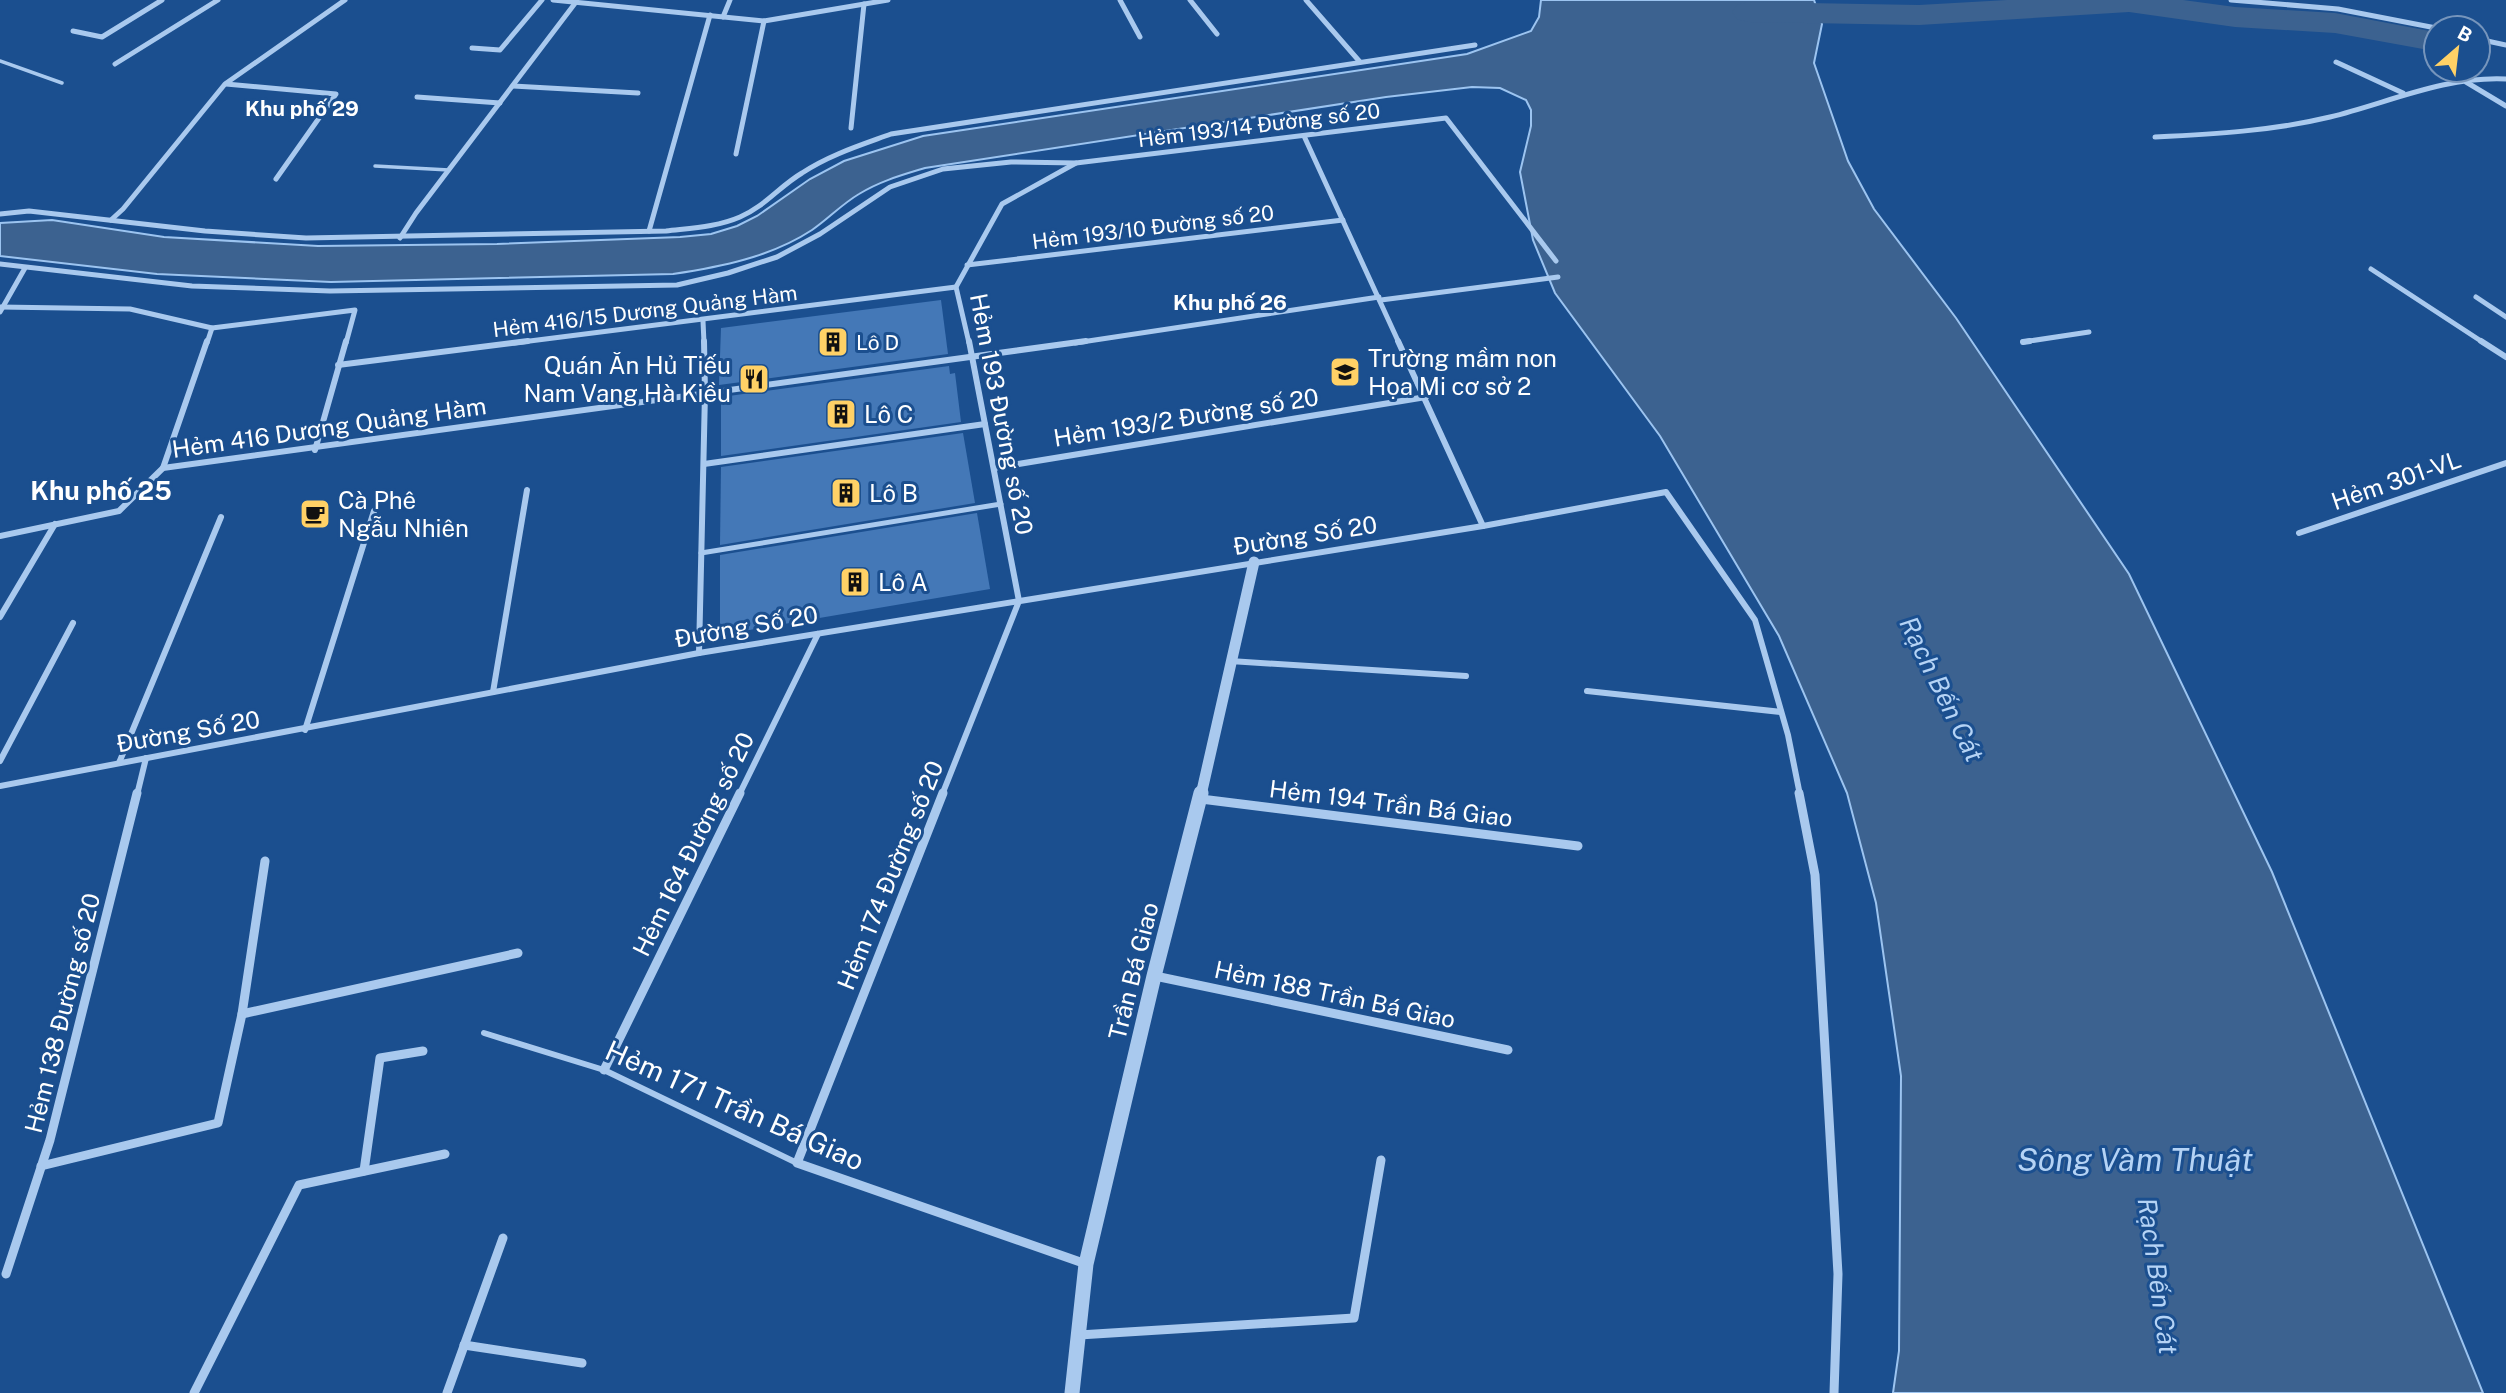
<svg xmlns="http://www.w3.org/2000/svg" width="2506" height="1393" font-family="'Public Sans',sans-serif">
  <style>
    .water { fill: #3c6290; stroke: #9cc4f0; stroke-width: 2 }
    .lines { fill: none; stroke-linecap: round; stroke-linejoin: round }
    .river { fill: #3c6290; fill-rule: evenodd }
    .building { fill: #4478b7 }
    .service-far2 { stroke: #a9c9ee; stroke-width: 3.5 }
    .service-far1 { stroke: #a9c9ee; stroke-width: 5 }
    .service { stroke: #a9c9ee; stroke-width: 6 }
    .minor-far2 { stroke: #a9c9ee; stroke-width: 5 }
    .minor-far1 { stroke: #a9c9ee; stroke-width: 6 }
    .minor { stroke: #a9c9ee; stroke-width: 9 }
    .tertiary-far1 { stroke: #a9c9ee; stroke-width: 11 }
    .tertiary { stroke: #a9c9ee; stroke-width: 15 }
    .labels { text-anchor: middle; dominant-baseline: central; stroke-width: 6; stroke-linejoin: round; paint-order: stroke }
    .far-neighbourhood-label { font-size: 21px; font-weight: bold; fill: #fff; stroke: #1b4f8f }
    .far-street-label { font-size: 21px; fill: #fff; stroke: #1b4f8f }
    .far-poi-label { font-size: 21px; fill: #fff; stroke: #1b4f8f; text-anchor: start }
    .poi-label { font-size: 24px; fill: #fff; stroke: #1b4f8f; text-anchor: start }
    .street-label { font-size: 24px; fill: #fff; stroke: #1b4f8f }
    .neighbourhood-label { font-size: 26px; font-weight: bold; fill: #fff; stroke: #1b4f8f }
    .water-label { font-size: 26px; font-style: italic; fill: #b5d3f5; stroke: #1b4f8f }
    .near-street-label { font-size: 28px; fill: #fff; stroke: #1b4f8f }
    .near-water-label { font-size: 32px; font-style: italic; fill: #b5d3f5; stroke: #1b4f8f }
  </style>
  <rect width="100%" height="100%" fill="#1b4f8f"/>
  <path class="water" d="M 1541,0 L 1814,0 L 1822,24 L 1814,63 L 1848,161 L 1874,209 L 1956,318 L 2129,574 L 2272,872 L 2483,1393 L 1893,1393 L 1899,1351 L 1901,1076 L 1876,903 L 1847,793 L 1779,636 L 1660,436 L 1555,293 L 1533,240 L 1520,172 L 1531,126 L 1531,110 L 1526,100 L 1500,88 L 1472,87 L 1386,97 L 925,168 C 902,175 880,181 859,194 C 842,204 828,219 812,230 C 771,257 720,267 673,274 L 331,282 L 157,274 L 0,256 L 0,223 L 52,220 L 164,237 L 318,246 L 497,244 L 680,237 L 711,234 L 737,226 L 757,216 L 810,179 L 844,161 L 923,136 L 1467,54 L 1531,31 L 1539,17 Z"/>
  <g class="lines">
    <path class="river" d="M 2007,0 L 2183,0 L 2235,7 L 2335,13 L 2435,32 L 2436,44 L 2423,49 L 2335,33 L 2235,27 L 2129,12 L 1919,25 L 1748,22 L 1737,19 L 1732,12 L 1737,5 L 1748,2 L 1919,5 Z"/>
  </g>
  <g class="building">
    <path d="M 941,300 L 948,354 L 719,385 L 721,328 Z"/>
    <path d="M 949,366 L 950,374 L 955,373 L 961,422 L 721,456 L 721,397 Z"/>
    <path d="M 963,433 L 975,503 L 720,545 L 721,467 Z"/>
    <path d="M 977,513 L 990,589 L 720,635 L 720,555 Z"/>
  </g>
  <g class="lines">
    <g class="service-far2">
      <path d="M 0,61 L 62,83"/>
      <path d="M 375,166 L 449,170"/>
    </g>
    <path class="service-far1" d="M 701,553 L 1001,504"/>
    <path class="service" d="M 484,1033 L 604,1070 L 797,1163"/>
    <g class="minor-far2">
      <path d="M 553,0 L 764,21 L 888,0"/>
      <path d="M 1120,0 L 1140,37"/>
      <path d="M 1190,0 L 1217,34"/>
      <path d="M 1306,0 L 1360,62"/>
      <path d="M 2231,0 L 2338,9 L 2436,28"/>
      <path d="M 723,17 L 730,0"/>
      <path d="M 73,31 L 102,37 L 162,0"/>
      <path d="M 2478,39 L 2506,45"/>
      <path d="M 472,48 L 500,50 L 542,0"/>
      <path d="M 2336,62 L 2403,93"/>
      <path d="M 115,64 L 218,0"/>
      <path d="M 2466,82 L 2506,106"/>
      <path d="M 226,84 L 336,94 L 276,179"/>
      <path d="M 513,86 L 638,93"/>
      <path d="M 417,97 L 500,103"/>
      <path d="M 851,128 L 864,4"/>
      <path d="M 1304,136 L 1399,343"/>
      <path d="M 2155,137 C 2214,134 2272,131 2330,117 C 2388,103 2444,76 2506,79"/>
      <path d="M 736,154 L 764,21"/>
      <path d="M 0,214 L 29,211 L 205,231 L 306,238 L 666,231 C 691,228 717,227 740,217 C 764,207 780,186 802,173 C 829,155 861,145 891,134 L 1475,45"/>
      <path d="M 111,220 L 123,209 L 225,84 L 345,0"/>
      <path d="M 649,231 L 710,15"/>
      <path d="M 400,238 L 416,213 L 576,2"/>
      <path d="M 0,264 L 192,286 L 330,291 L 677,285 L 728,273 L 777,257 L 820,234 L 890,187 L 943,169 L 1011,162 L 1076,163 L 1446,118 L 1556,261"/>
      <path d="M 967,265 L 1343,220"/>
      <path d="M 2371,269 L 2484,343"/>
      <path d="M 2476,297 L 2506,317"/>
      <path d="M 1381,300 L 1558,277"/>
      <path d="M 0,307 L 130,309 L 212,328 L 355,310 L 346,343"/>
      <path d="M 0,312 L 25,268"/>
      <path d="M 703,321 L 704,343"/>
      <path d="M 2023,342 L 2089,332"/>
      <path d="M 207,343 L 212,328"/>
      <path d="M 514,343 L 956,287"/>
      <path d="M 969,343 L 956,287 L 1002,204 L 1076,163"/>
      <path d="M 1075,343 L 1379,297"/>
    </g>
    <g class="minor-far1">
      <path d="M 1398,341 L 1483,526"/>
      <path d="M 2481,341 L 2506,357"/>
      <path d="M 2023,342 L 2030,341"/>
      <path d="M 338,365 L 528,341"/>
      <path d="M 315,450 L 346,341"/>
      <path d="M 704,464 L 985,424"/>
      <path d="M 163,468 L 207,341"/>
      <path d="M 994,468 L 1426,397"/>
      <path d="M 2299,533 L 2506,463"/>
      <path d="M 0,536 L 119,511 L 163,468 L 1086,341"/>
      <path d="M 0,617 L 55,524"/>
      <path d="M 699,653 L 705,393 L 704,341"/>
      <path d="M 1230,661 L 1466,676"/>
      <path d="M 1587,691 L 1781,712"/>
      <path d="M 493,692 L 527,490"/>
      <path d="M 305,730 L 374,511"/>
      <path d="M 0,761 L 73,623"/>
      <path d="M 119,763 L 221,517"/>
      <path d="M 0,786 L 699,653 L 1483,526 L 1666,492 L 1755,620 L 1788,735 L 1800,795"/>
      <path d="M 137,795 L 146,758"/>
      <path d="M 739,795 L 818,634"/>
      <path d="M 942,795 L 1019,601 L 969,341"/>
    </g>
    <g class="minor">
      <path d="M 943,793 L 797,1163 L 1086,1264"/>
      <path d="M 1799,793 L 1815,875 L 1838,1274 L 1834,1393"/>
      <path d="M 1201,799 L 1578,846"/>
      <path d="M 1155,976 L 1508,1050"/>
      <path d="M 242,1014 L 518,953"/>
      <path d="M 604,1070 L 740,793"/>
      <path d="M 41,1166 L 218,1123 L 242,1014 L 265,861"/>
      <path d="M 364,1171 L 380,1058 L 423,1051"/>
      <path d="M 6,1274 L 50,1140 L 137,793"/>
      <path d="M 1079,1335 L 1354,1318 L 1381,1160"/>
      <path d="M 464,1345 L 582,1363"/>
      <path d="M 194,1393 L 299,1185 L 445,1154"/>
      <path d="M 447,1393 L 503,1238"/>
    </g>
    <path class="tertiary-far1" d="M 1201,795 L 1254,562"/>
    <path class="tertiary" d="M 1072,1393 L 1086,1264 L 1154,976 L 1201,793"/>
  </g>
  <defs>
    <g id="building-square" transform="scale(1.575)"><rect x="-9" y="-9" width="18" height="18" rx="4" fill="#ffd166" stroke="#1b4f8f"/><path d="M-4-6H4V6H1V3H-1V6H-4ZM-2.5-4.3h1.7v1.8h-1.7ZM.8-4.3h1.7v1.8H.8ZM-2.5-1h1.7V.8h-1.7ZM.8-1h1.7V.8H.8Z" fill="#111"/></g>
    <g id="school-square" transform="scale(1.575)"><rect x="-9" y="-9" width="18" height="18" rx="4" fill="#ffd166" stroke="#1b4f8f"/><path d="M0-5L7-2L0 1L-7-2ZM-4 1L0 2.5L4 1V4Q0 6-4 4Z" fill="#111"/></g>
    <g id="restaurant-square" transform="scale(1.575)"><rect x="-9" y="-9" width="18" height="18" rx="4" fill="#ffd166" stroke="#1b4f8f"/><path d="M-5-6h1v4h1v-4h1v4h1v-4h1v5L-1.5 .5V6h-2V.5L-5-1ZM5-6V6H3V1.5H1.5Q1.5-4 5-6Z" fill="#111"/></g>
    <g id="cafe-square" transform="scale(1.575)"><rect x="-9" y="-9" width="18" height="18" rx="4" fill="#ffd166" stroke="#1b4f8f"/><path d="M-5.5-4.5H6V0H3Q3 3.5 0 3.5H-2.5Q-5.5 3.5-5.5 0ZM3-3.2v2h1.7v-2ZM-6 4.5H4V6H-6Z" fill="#111"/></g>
  </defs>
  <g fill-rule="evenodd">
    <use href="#building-square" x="833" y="342"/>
    <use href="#school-square" x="1345" y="372"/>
    <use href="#restaurant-square" x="754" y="379"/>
    <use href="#building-square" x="841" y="414"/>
    <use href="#building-square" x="846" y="493"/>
    <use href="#cafe-square" x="315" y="514"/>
    <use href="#building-square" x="855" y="582"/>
  </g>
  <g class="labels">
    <g class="far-neighbourhood-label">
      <text x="302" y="108">Khu phố 29</text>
      <text x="1230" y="302">Khu phố 26</text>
    </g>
    <g class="far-street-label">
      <text transform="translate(1259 125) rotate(-7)">Hẻm 193/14 Đường số 20</text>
      <text transform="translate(1153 227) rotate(-7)">Hẻm 193/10 Đường số 20</text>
      <text transform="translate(645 311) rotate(-7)">Hẻm 416/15 Dương Quảng Hàm</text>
    </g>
    <g class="far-poi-label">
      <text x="856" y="342">Lô D</text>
    </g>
    <g class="poi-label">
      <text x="1368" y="358">Trường mầm non<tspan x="1368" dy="28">Họa Mi cơ sở 2</tspan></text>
      <text x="731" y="365" text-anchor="end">Quán Ăn Hủ Tiếu<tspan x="731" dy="28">Nam Vang Hà Kiều</tspan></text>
      <text x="864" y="414">Lô C</text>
      <text x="869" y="493">Lô B</text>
      <text x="338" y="500">Cà Phê<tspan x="338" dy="28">Ngẫu Nhiên</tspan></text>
      <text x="878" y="582">Lô A</text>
    </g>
    <g class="street-label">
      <text transform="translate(1002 414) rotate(79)">Hẻm 193 Đường số 20</text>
      <text transform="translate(1186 417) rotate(-9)">Hẻm 193/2 Đường số 20</text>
      <text transform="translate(329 427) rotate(-8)">Hẻm 416 Dương Quảng Hàm</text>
      <text transform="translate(2396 480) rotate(-19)">Hẻm 301-VL</text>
      <text transform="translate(1305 535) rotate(-9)">Đường Số 20</text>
      <text transform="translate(746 626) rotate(-10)">Đường Số 20</text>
      <text transform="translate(188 731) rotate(-10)">Đường Số 20</text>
      <text transform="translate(1391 803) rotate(7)">Hẻm 194 Trần Bá Giao</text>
      <text transform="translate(693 844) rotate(-64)">Hẻm 164 Đường số 20</text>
      <text transform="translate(890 875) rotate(-68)">Hẻm 174 Đường số 20</text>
      <text transform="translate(1133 971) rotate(-76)">Trần Bá Giao</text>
      <text transform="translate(1335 994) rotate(12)">Hẻm 188 Trần Bá Giao</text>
      <text transform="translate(62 1013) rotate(-76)">Hẻm 138 Đường số 20</text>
    </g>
    <g class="neighbourhood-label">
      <text x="101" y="490">Khu phố 25</text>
    </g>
    <g class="water-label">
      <text transform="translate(1942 689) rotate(64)">Rạch Bến Cát</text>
      <text transform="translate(2158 1276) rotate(82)">Rạch Bến Cát</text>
    </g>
    <g class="near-street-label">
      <text transform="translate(735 1105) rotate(24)">Hẻm 171 Trần Bá Giao</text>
    </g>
    <g class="near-water-label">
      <text x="2135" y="1159">Sông Vàm Thuật</text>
    </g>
  </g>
  <g transform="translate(2457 49) rotate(28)"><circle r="33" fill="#1b4f8f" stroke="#7695bc" stroke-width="2"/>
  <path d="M0-5L12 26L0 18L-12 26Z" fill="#ffd166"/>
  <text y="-10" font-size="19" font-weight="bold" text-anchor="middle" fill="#ffffff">B</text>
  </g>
</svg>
